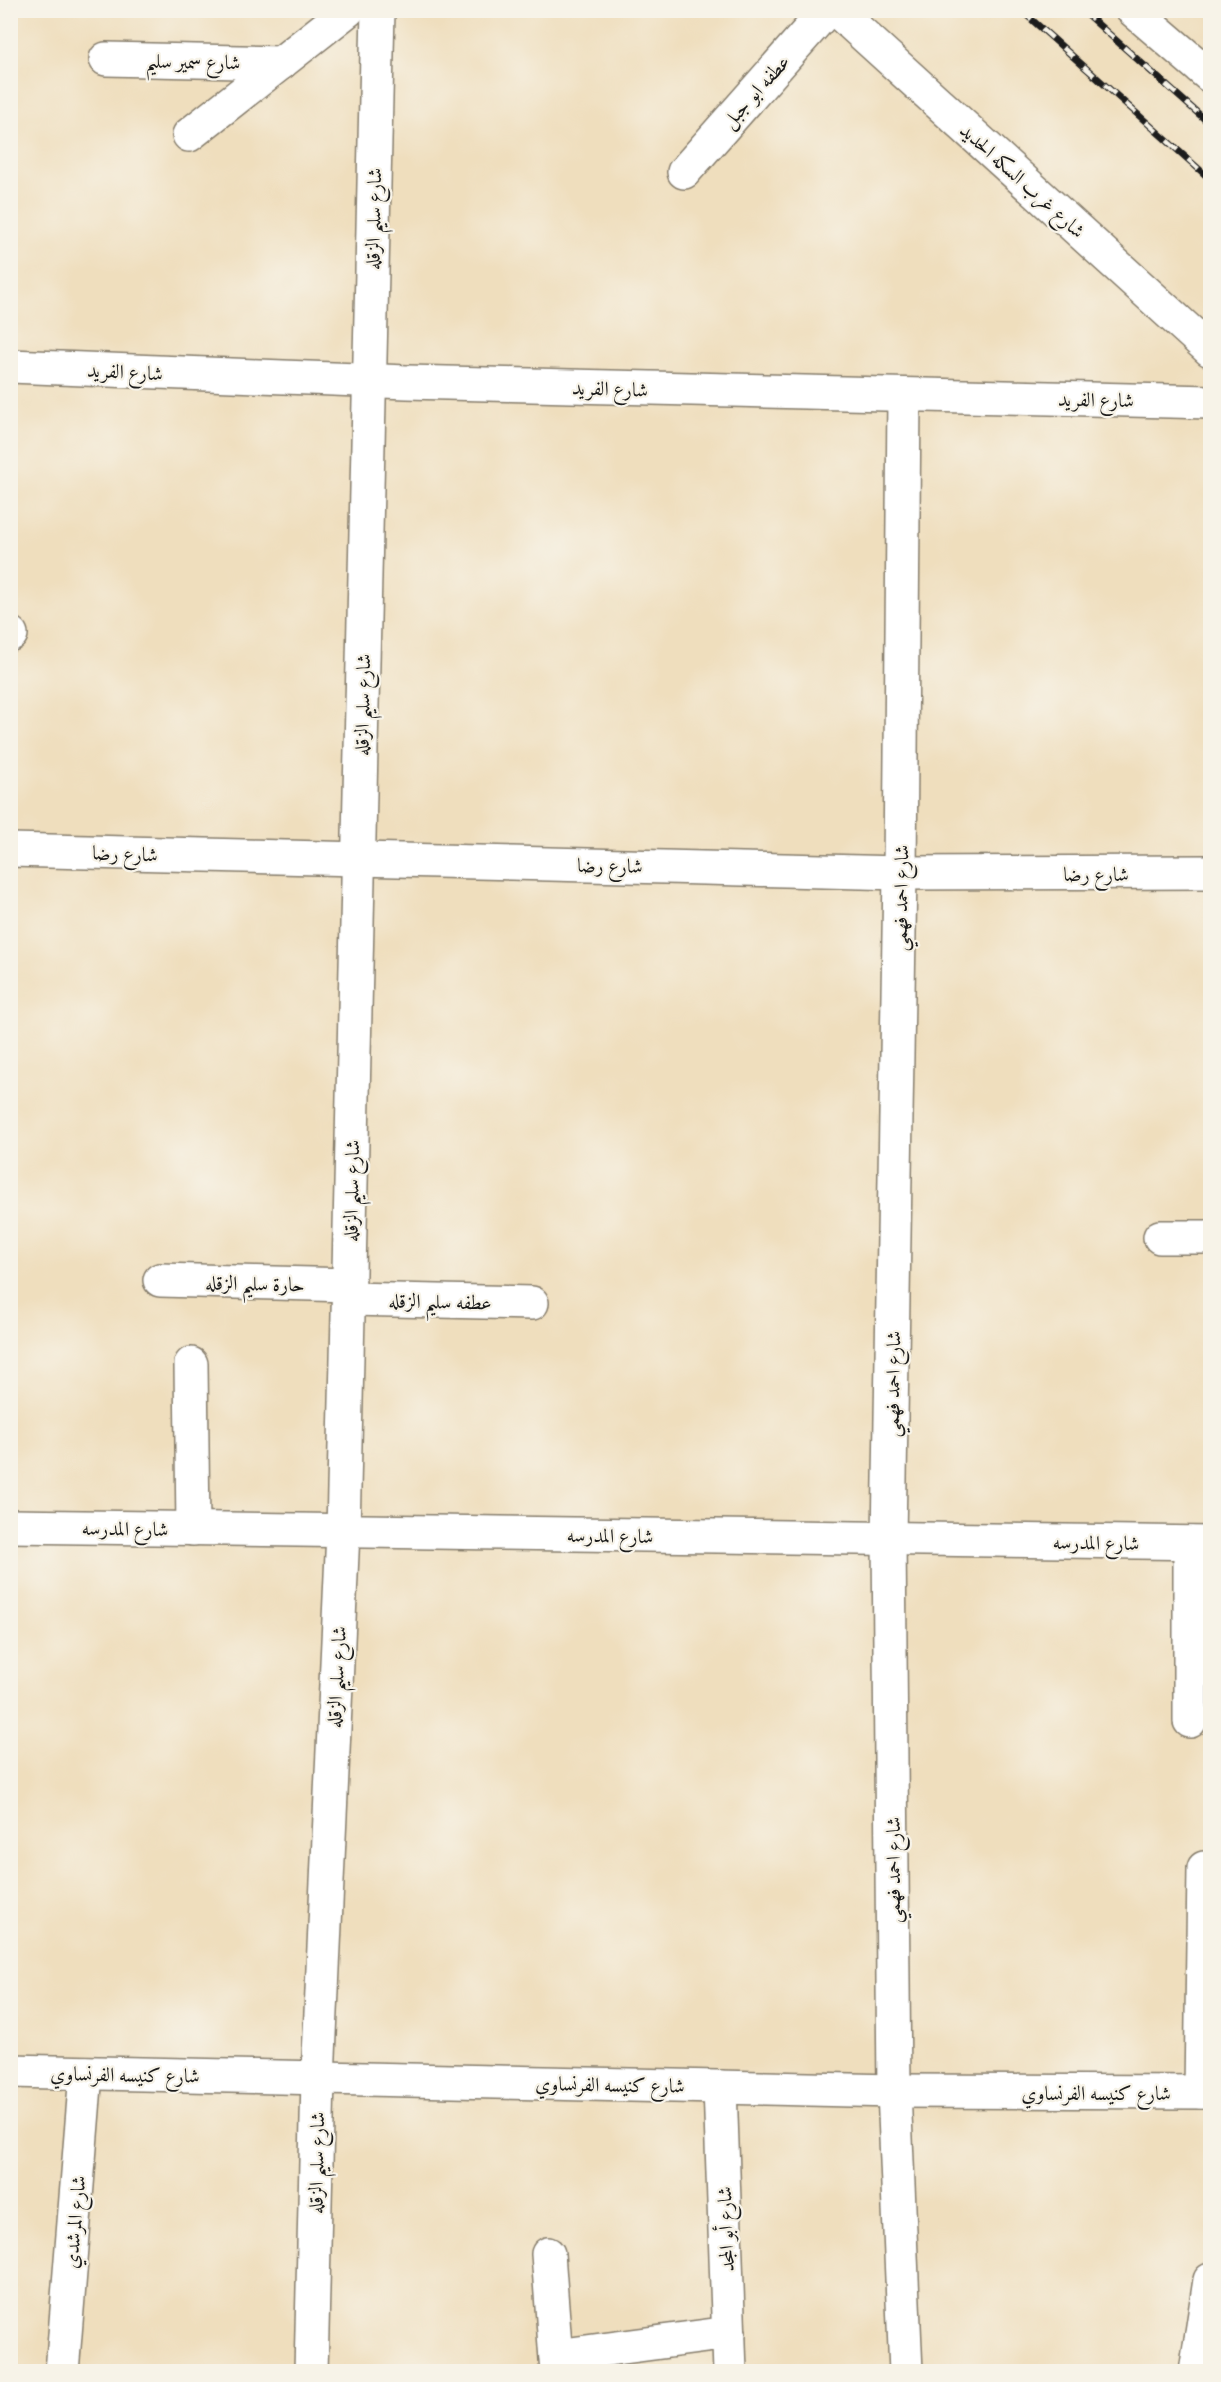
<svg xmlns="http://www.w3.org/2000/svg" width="1221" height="2382" font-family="'Gentium Book Plus',Amiri,serif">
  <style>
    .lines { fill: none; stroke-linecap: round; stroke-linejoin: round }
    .minor-casing { stroke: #867d6c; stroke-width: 36 }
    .minor { stroke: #fff; stroke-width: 33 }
    .rail-casing { stroke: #1c1c1c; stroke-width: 7 }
    .rail { stroke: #f7f3e8; stroke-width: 4.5; stroke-dasharray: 14; stroke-linecap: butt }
    .labels { text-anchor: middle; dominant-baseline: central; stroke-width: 4.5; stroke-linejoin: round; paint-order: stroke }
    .street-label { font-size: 20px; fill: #1c1c1c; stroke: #f7f3e8 }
  </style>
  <rect width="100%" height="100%" fill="#f7f3e8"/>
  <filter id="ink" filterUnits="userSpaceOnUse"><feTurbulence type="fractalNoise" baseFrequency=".0167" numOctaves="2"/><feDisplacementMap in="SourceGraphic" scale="12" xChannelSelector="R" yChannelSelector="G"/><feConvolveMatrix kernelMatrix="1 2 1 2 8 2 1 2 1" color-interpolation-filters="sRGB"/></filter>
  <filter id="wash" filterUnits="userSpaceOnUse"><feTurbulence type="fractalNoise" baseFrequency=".008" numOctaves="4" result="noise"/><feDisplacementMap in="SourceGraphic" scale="24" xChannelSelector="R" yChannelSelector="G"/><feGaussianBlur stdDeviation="1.35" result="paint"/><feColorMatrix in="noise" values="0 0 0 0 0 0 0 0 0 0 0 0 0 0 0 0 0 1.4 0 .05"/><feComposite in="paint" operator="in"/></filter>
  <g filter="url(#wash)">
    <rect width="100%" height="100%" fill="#efdebd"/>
  </g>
  <g filter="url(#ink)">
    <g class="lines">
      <g class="minor-casing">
        <g id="minor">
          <path d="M 836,10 L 1210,350"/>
          <path d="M 1133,10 L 1210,76"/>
          <path d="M 106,59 L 281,63"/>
          <path d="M 189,135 L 348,10"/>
          <path d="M 684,172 L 827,10"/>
          <path d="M 10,366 L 407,382 L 1210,402"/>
          <path d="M 904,396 L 900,873 L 889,1539 L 894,2091 L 906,2372"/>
          <path d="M 10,634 L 11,634"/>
          <path d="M 10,850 L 900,873 L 1210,872"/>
          <path d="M 1160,1237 L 1210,1237"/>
          <path d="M 160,1280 L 349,1285"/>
          <path d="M 349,1299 L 532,1303"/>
          <path d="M 191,1364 L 193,1529"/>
          <path d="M 10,1526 L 1210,1543"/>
          <path d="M 1190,1721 L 1190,1543"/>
          <path d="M 10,2071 L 894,2091 L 1210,2092"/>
          <path d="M 720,2087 L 730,2372"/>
          <path d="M 1201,2092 L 1204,1868"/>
          <path d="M 548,2254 L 557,2372"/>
          <path d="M 556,2356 L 729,2333"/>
          <path d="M 62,2372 L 86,2073"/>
          <path d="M 311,2372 L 318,2078 L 343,1532 L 378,10"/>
          <path d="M 1196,2372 L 1210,2280"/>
        </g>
      </g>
      <use href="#minor" class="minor"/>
      <g class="rail-casing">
        <g id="rail">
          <path d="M 1021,10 L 1210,179"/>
          <path d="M 1082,10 L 1210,124"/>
        </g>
      </g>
      <use href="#rail" class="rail"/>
    </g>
  </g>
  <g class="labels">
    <g class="street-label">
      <text transform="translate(193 61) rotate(1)">شارع سمير سليم</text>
      <text transform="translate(755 91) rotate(-48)">عطفه ابو جبل</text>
      <text transform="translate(1023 180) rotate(42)">شارع غرب السكه الحديد</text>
      <text transform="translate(373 219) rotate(-89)">شارع سليم الزقله</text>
      <text transform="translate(125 371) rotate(3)">شارع الفريد</text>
      <text transform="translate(610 388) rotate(2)">شارع الفريد</text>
      <text transform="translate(1096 399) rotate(1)">شارع الفريد</text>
      <text transform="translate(362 705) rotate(-89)">شارع سليم الزقله</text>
      <text transform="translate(125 853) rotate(2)">شارع رضا</text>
      <text transform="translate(610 865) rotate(1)">شارع رضا</text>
      <text x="1096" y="873">شارع رضا</text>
      <text transform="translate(900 898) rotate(-89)">شارع احمد فهمي</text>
      <text transform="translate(351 1191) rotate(-89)">شارع سليم الزقله</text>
      <text transform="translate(255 1283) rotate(1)">حارة سليم الزقله</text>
      <text transform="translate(440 1301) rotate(1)">عطفه سليم الزقله</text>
      <text transform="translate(892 1384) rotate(-89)">شارع احمد فهمي</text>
      <text transform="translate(125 1528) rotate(1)">شارع المدرسه</text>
      <text transform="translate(610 1535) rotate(1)">شارع المدرسه</text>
      <text transform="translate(1096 1542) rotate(1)">شارع المدرسه</text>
      <text transform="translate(336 1677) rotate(-87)">شارع سليم الزقله</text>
      <text transform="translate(892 1870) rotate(-90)">شارع احمد فهمي</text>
      <text transform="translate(125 2074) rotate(1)">شارع كنيسه الفرنساوي</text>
      <text transform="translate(610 2084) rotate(1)">شارع كنيسه الفرنساوي</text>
      <text x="1096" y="2092">شارع كنيسه الفرنساوي</text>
      <text transform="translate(316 2163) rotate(-89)">شارع سليم الزقله</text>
      <text transform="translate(74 2222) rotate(-85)">شارع المرشدي</text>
      <text transform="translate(725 2229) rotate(-92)">شارع أبو المجد</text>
    </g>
  </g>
  <rect width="1221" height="2382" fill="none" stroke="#f7f3e8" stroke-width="36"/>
</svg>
